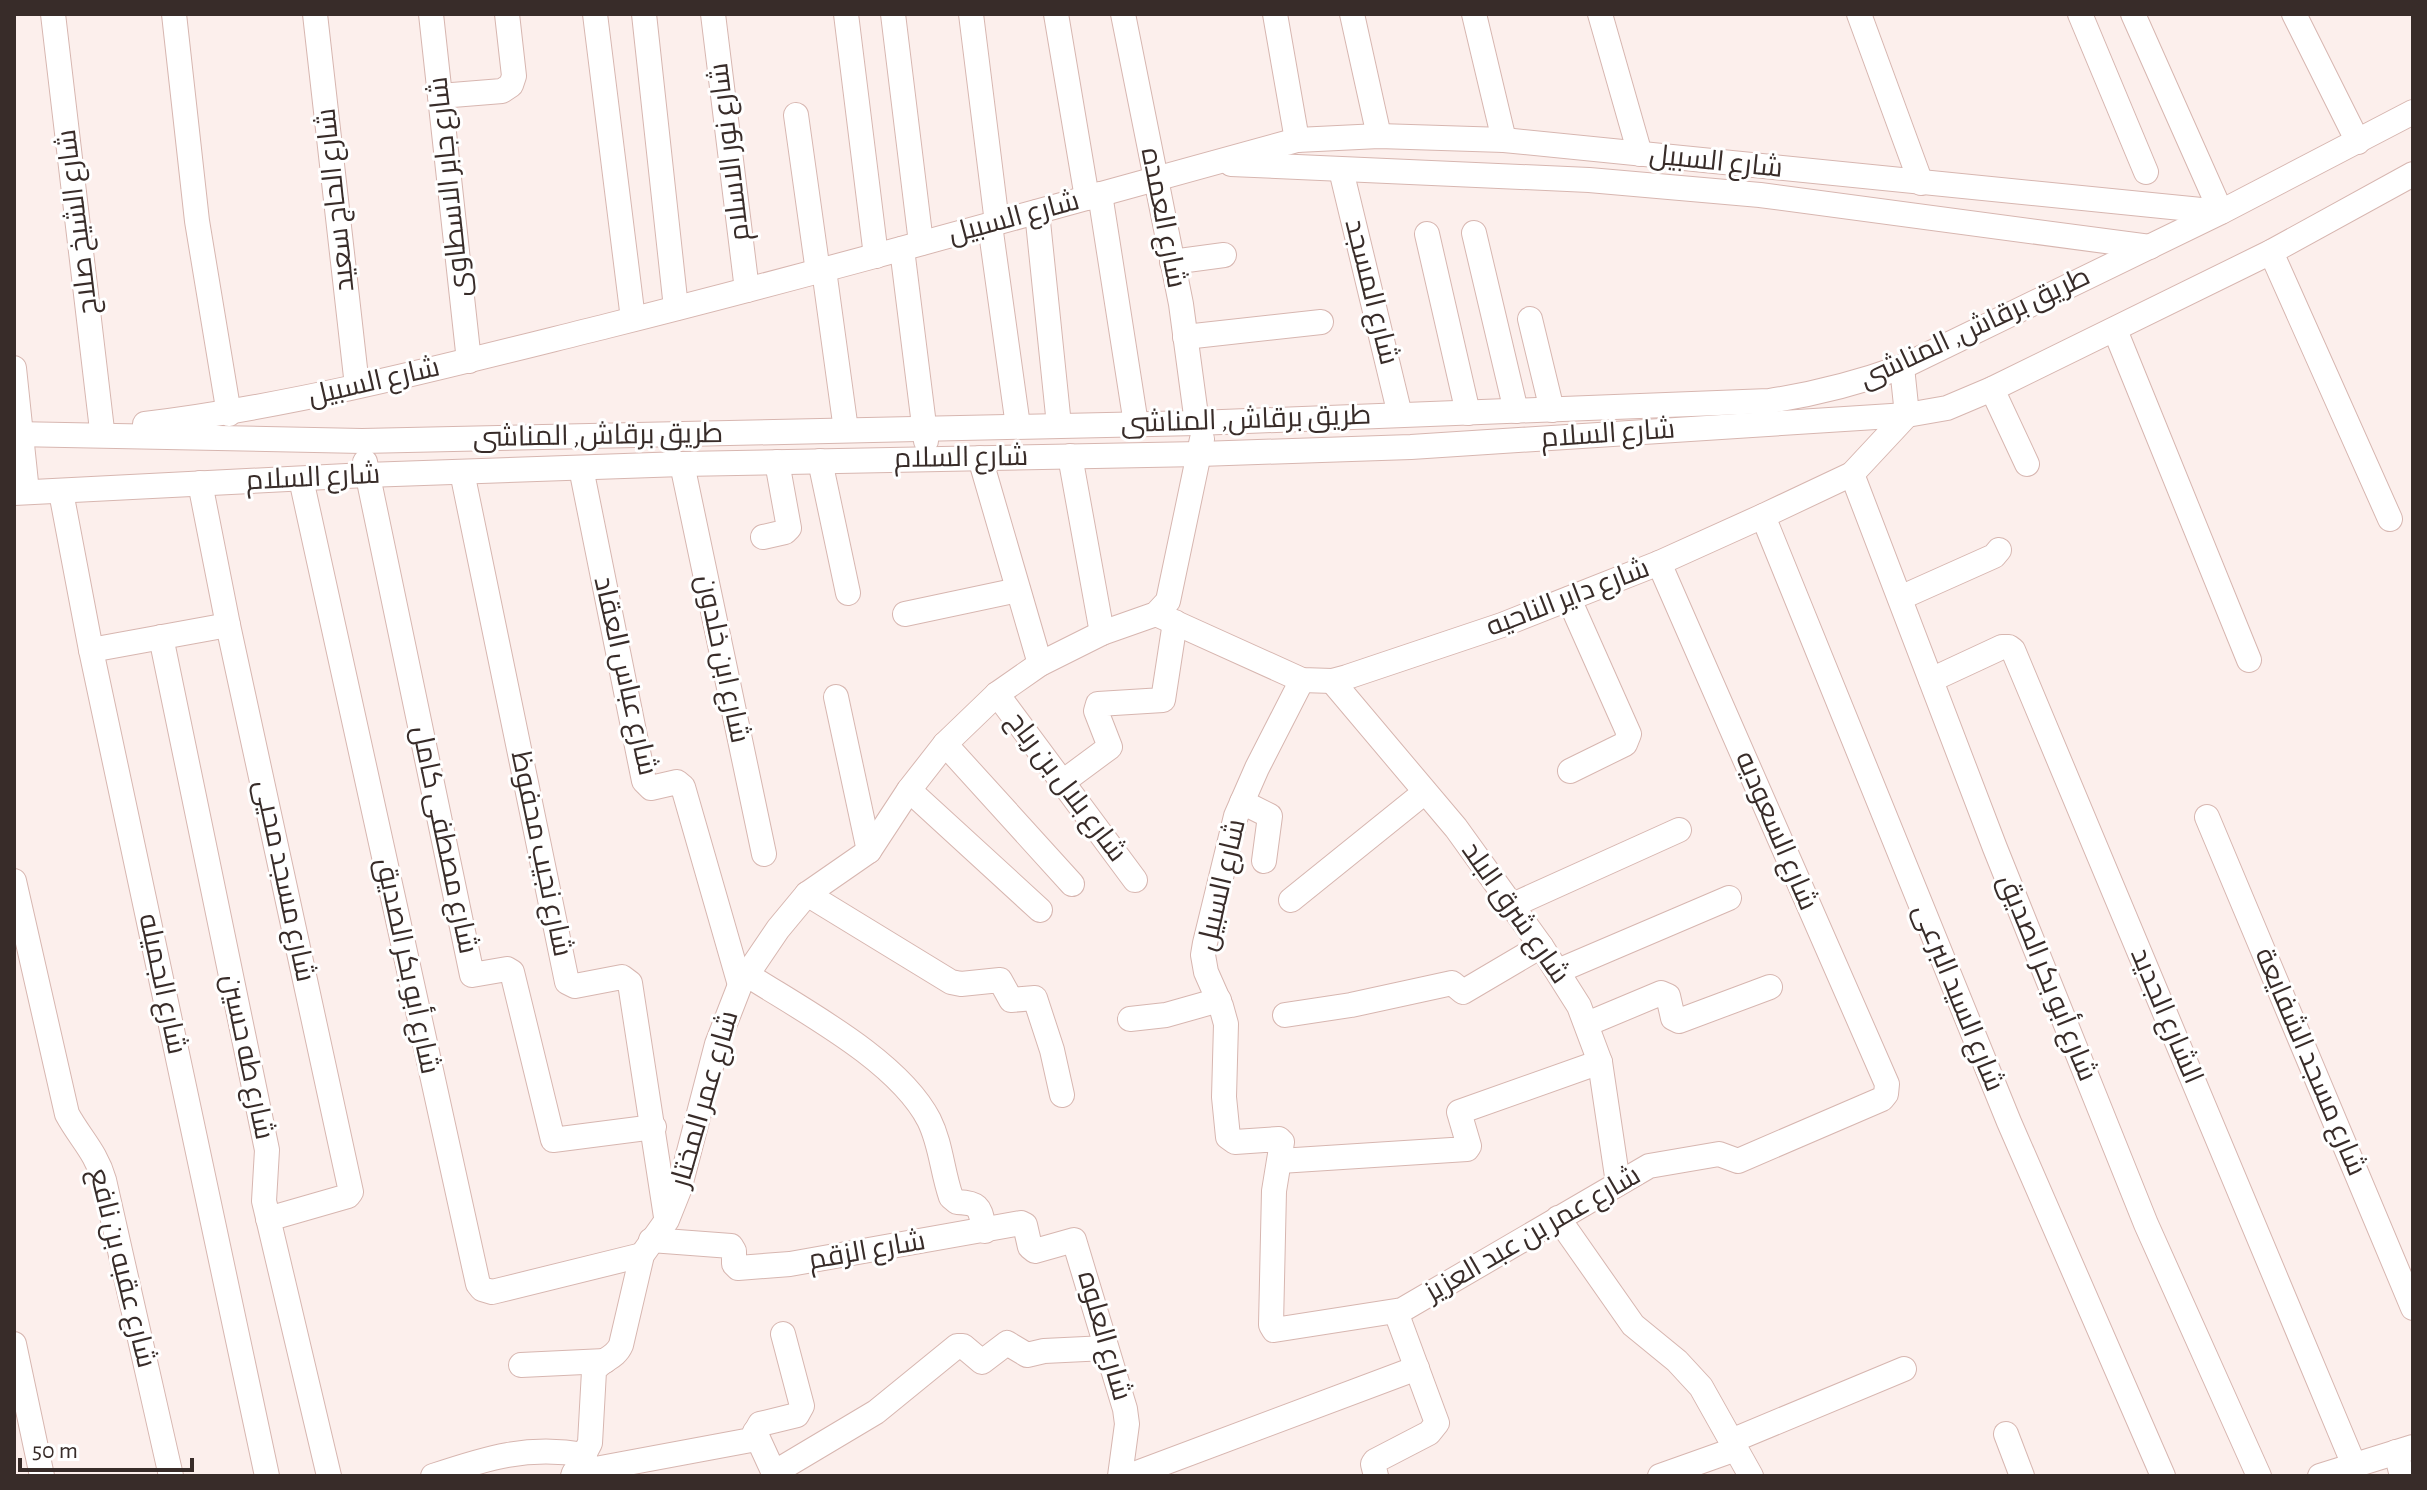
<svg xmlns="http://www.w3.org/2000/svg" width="2427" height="1490" font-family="'Alegreya Sans',Cairo,sans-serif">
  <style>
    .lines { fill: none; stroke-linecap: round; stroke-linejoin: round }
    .minor-casing { stroke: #d7b6b0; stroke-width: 26 }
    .minor { stroke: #fff; stroke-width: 24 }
    .labels { text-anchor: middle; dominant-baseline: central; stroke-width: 6; stroke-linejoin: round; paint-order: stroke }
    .street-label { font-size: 28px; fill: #382c29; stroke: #fff }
  </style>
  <rect width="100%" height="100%" fill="#fcefec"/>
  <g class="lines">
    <g class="minor-casing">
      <g id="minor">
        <path d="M 53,14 L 102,430"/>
        <path d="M 174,14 L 197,221 L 229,414"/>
        <path d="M 315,14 L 357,386"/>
        <path d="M 431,14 L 469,361"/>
        <path d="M 595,14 L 633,319"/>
        <path d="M 644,14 L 676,308"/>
        <path d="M 713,14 L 747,290"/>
        <path d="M 846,14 L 876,256"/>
        <path d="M 893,14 L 921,243"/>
        <path d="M 971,14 L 997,223"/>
        <path d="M 1056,14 L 1087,198"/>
        <path d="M 1123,14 L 1181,304 L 1197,423"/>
        <path d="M 1275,14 L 1297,140"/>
        <path d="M 1352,14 L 1379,136"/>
        <path d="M 1474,14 L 1504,140"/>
        <path d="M 1600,14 L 1640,154"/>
        <path d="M 1859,14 L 1921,183"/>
        <path d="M 2080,14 L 2146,172"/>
        <path d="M 2294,14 L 2358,142"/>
        <path d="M 440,96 L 502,91 L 511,85 L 514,76 L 507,14"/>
        <path d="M 796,115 L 818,272"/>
        <path d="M 1231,164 L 1589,180 L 1760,195 L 2150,247"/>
        <path d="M 1341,170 L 1400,415"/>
        <path d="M 1100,194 L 1136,424"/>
        <path d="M 1037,212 L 1059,425"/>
        <path d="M 990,225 L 1018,426"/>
        <path d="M 1474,233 L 1516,411"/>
        <path d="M 1427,234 L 1468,413"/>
        <path d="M 902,249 L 926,441"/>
        <path d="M 2271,252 L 2390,519"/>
        <path d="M 1172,262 L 1224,255"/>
        <path d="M 824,270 L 846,430"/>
        <path d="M 1530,319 L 1552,410"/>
        <path d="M 2115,330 L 2249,660"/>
        <path d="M 1185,337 L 1321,322"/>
        <path d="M 14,368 L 27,492"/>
        <path d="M 1992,389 L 2027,464"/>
        <path d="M 145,424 C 301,405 454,364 607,326 C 838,268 1067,203 1297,140 L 1379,136 L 1504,140 L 2221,212 L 2133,14"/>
        <path d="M 14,434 L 362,441 L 1197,423 L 1769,401 C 1815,394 1858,383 1902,367 L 2221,212 L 2413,112"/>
        <path d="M 1070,456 L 1102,633"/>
        <path d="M 980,458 L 1040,664"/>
        <path d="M 820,461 L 848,593"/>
        <path d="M 365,462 L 472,975 L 507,969 L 512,972 L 553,1140 L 654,1127"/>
        <path d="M 682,464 L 764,854"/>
        <path d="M 581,468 L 644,781 L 651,788 L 677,782 L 683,787 L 740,985"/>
        <path d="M 462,472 L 567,982 L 575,986 L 622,977 L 630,983 L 666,1217"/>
        <path d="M 1852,474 L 1995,848 L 2146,1224 L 2259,1476"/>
        <path d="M 301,479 L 478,1284 L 482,1289 L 492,1292 L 642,1255"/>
        <path d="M 200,483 L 228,625 L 351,1192 L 348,1196 L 268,1219"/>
        <path d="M 61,492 L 91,650 L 267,1476"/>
        <path d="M 14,493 L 366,475 L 682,464 L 1200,454 L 1411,447 L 1907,415 L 1947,408 L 1992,389 L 2271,252 L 2413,174"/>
        <path d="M 1763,516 L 2009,1122 L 2163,1476"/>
        <path d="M 763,537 L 785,532 L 789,528 L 777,462"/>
        <path d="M 1900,598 L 1994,556 L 1999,550"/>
        <path d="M 1569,599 L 1629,734 L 1625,744 L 1570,771"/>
        <path d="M 905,614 L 1018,590"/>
        <path d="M 1156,614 L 1302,680 L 1332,681 L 1347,677 L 1502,625 L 1659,563 L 1763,516 L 1852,474 L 1907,415 L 1902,367"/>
        <path d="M 161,637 L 267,1150 L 264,1201 L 329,1476"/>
        <path d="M 91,650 L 228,625"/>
        <path d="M 1302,680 L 1257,768 L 1236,816 L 1205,943 L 1203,955 L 1206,972 L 1221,1006 L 1226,1024 L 1224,1097 L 1228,1137 L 1235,1142 L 1279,1139 L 1282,1142 L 1274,1191 L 1271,1325 L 1274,1330 L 1402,1310 L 1649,1166 L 1719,1154 L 1738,1161 L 1882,1099 L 1886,1094 L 1887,1084 L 1659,563"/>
        <path d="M 1931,680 L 2002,647 L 2009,647 L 2013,650 L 2354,1465"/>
        <path d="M 1332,681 L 1456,828 L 1541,946 L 1579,1006 L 1600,1062 L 1618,1183"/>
        <path d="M 997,694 L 1135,880"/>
        <path d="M 836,697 L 869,851"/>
        <path d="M 945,744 L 1072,884"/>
        <path d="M 1064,781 L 1110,747 L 1096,711 L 1098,704 L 1163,700 L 1175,622"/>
        <path d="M 909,790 L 1040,910"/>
        <path d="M 1242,802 L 1270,816 L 1264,861"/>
        <path d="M 2207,817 L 2413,1308"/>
        <path d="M 14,881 L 67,1114 C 80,1138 96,1152 104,1180 L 171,1476"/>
        <path d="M 807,894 L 951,982 L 961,984 L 1000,980 L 1011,1000 L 1035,998 L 1052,1050 L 1062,1095"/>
        <path d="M 1291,900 L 1425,792"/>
        <path d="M 1513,905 L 1679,830"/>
        <path d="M 1558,971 L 1729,898"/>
        <path d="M 746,974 C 802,1010 898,1060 929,1120 C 941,1144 942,1171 951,1197 L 957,1202 C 982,1203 979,1209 985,1231"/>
        <path d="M 1285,1015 L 1351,1005 L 1452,983 L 1463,992 L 1541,946"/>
        <path d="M 1130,1019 L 1166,1015 L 1219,1000"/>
        <path d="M 1587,1024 L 1661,993 L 1668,996 L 1673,1018 L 1679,1021 L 1770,987"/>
        <path d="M 1280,1161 L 1467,1149 L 1469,1146 L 1459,1112 L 1600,1062"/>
        <path d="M 1558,1218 L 1633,1325 L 1677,1361 L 1701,1387 L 1751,1476"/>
        <path d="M 651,1240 L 731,1246 L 734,1251 L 734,1264 L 738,1268 L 790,1264 L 1021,1223 L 1025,1225 L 1030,1247 L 1035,1251 L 1074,1240 L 1125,1409 L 1127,1424 L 1120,1476"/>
        <path d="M 14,1344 L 42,1476"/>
        <path d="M 521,1365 L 605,1361"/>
        <path d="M 755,1432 L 772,1469 L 777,1471 L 876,1412 L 957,1346 L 963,1346 L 982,1362 L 1007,1343 L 1027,1355 L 1044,1351 L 1106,1348"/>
        <path d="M 2006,1434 L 2022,1476"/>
        <path d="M 1731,1441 L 1904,1369"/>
        <path d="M 2396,1452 L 2402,1476"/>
        <path d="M 574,1473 L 751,1440 L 760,1424 L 797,1415 L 802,1406 L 783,1334"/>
        <path d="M 433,1476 C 487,1458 527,1445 585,1455"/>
        <path d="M 573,1476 L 590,1443 L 594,1371 C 601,1359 615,1359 621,1345 L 642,1255 L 667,1220 L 679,1190 L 717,1044 L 740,985 L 778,929 L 807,894 L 869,851 L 909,790 L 945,744 L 997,694 L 1040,664 L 1102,633 L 1156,614 L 1168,601 L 1202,439"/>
        <path d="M 1129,1476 L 1417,1368"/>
        <path d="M 1376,1476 L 1373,1464 L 1375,1461 L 1429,1433 L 1437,1423 L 1396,1312"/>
        <path d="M 1660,1476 L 1736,1449"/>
        <path d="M 2320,1476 L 2413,1447"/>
      </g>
    </g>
    <use href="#minor" class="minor"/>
  </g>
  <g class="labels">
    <g class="street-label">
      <text transform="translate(730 152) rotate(-97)">شارع نور الاسلام</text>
      <text transform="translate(1716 162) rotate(6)">شارع السبيل</text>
      <text transform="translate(450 187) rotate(-96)">شارع جابر الاسطاوى</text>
      <text transform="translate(336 200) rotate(-96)">شارع الحاج سعيد</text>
      <text transform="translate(1014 218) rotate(-15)">شارع السبيل</text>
      <text transform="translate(1163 218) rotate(79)">شارع العمده</text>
      <text transform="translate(78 222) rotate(-97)">شارع الشيخ صلاح</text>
      <text transform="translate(1371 292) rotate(76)">شارع المسجد</text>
      <text transform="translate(1975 328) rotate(-25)">طريق برقاش, المناشى</text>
      <text transform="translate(374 382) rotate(-13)">شارع السبيل</text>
      <text transform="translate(1246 420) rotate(-2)">طريق برقاش, المناشى</text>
      <text transform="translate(1608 434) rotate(-4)">شارع السلام</text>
      <text transform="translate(598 436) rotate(-1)">طريق برقاش, المناشى</text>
      <text transform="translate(961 458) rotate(-1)">شارع السلام</text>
      <text transform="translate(313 478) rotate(-3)">شارع السلام</text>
      <text transform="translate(1568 598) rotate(-21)">شارع داير الناحيه</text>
      <text transform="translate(722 659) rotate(78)">شارع ابن خلدون</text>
      <text transform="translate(625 676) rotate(77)">شارع عباس العقاد</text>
      <text transform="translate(1066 787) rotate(53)">شارع بلال بن رباح</text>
      <text transform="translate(1776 831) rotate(67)">شارع السعوديه</text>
      <text transform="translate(444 840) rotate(78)">شارع مصطفى كامل</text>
      <text transform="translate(541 854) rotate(78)">شارع نجيب محفوظ</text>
      <text transform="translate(284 881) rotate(78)">شارع مسجد محيى</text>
      <text transform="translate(1222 885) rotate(-77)">شارع السبيل</text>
      <text transform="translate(1515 913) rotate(55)">شارع شرق البلد</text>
      <text transform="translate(407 966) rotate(78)">شارع أبو بكر الصديق</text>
      <text transform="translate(2047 978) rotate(68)">شارع أبو بكر الصديق</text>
      <text transform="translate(162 984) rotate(78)">شارع الجميله</text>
      <text transform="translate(1958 998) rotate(68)">شارع السيد البرعى</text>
      <text transform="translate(2166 1016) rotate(67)">الشارع الجديد</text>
      <text transform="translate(247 1057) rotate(78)">شارع طه حسين</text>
      <text transform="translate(2310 1062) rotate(67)">شارع مسجد الشفايعة</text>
      <text transform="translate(705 1099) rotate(-74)">شارع عمر المختار</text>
      <text transform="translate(1533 1234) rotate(-30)">شارع عمر بن عبد العزيز</text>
      <text transform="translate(867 1251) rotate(-10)">شارع الزقم</text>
      <text transform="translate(122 1268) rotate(76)">شارع عقبه بن نافع</text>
      <text transform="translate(1104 1336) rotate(74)">شارع العلوه</text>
    </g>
  </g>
  <rect width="2427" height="1490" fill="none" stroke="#382c29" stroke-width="32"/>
  <path d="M20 1458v12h172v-12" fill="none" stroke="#382c29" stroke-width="4"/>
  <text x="32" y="1458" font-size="24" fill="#382c29" stroke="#ffffff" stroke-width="6" paint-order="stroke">50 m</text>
</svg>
